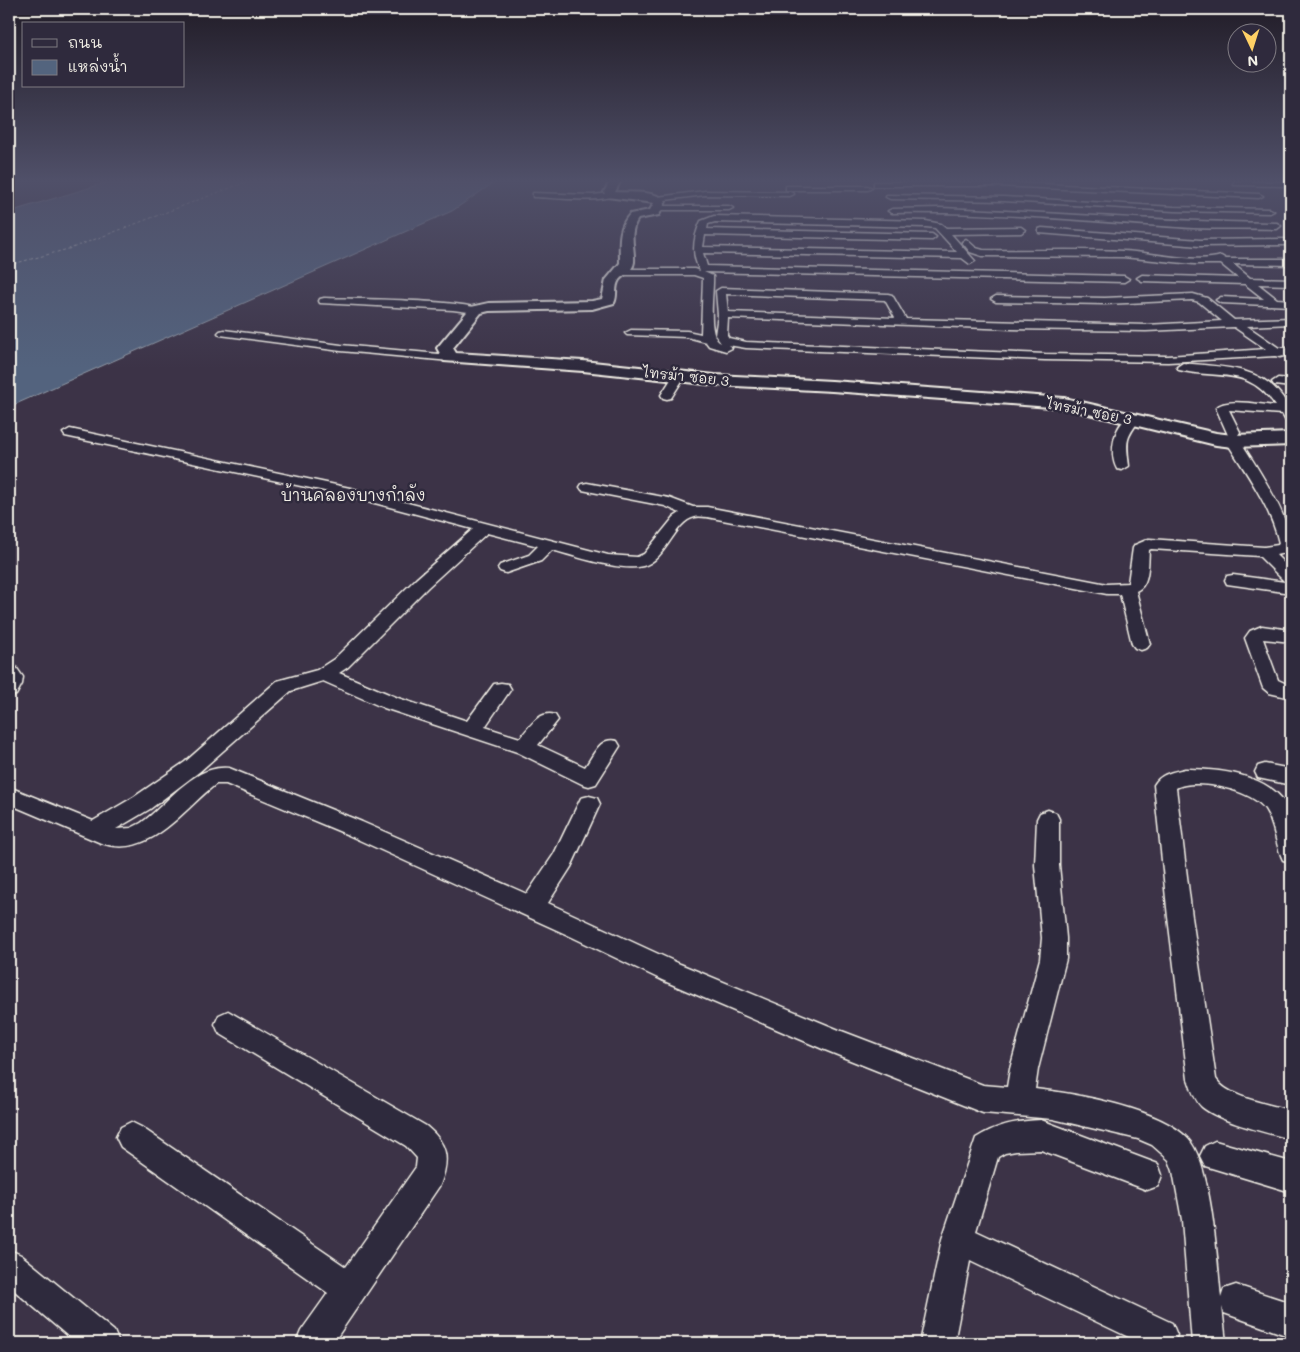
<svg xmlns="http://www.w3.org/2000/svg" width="1300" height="1352" font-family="Mali,'Playpen Sans Thai',sans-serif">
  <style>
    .water { fill: #53647e; stroke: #939ca8 }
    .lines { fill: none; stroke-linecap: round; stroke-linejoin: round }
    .ferry { stroke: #b4b9be; stroke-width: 1; stroke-dasharray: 3 2.5; stroke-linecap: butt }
    .street-casing { stroke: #f4f1e8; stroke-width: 3 }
    .secondary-casing { stroke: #f4f1e8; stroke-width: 4 }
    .street { fill: #2f2a3d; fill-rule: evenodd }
    .secondary { fill: #2f2a3d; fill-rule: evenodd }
    .labels { text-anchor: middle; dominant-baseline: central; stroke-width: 5; stroke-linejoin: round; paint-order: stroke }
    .far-street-label { font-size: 14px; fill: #f4f1e8; stroke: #2f2a3d }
    .far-quarter-label { font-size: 16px; fill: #f4f1e8; stroke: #2f2a3d }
  </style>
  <rect width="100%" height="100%" fill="#3c3347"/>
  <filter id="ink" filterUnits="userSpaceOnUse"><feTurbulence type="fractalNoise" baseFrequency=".02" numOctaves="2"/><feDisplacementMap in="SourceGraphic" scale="10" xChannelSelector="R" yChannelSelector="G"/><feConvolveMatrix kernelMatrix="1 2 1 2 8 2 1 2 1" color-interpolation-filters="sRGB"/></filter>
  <g filter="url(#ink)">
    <path class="water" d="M 115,180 L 498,180 L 452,211 L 9,407 L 9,212 Z"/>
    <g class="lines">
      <path class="ferry" d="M 9,265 L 72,248 L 251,180"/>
      <g class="street-casing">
        <g id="street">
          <path d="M 1234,181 L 1283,182 L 1287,184 L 1283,186 L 1237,185 L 1234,185 Z"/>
          <path d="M 874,182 L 999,182 L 1259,194 L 1263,196 L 1259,198 L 999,186 L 874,186 Z"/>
          <path d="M 786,186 L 868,186 L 872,188 L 868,190 L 786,190 Z"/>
          <path d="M 705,191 L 790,192 L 794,194 L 790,196 L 705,195 L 657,201 L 653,199 L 657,197 Z"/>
          <path d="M 533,193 L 592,195 L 611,193 L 615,195 C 603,203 553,198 536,197 L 533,197 Z"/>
          <path d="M 887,195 L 1004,197 L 1174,207 L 1270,209 L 1274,211 L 1270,213 L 1174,211 L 1004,201 L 890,199 L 886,197 Z"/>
          <path d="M 658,206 L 729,206 L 733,208 L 729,210 L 658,210 Z"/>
          <path d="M 940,208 C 1052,212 1165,222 1277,223 L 1281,226 L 1277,229 C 1249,228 1221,229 1193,228 C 1092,222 993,211 892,213 L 888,211 L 892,209 Z"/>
          <path d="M 714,216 L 926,221 L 941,224 L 946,228 L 1021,227 L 1025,230 L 1021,233 L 951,234 L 975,261 L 970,264 L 962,258 L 703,253 L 707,266 L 1124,276 L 1129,279 L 1124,282 L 704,272 L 713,276 C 714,291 706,337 721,343 L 715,335 L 718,315 L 716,291 L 721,288 L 888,294 L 892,295 L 906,319 L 1146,325 L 1222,321 L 1199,302 L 1192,300 L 1105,304 L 996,302 L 991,299 L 996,296 L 1105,298 L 1193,294 L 1207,298 L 1234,320 L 1291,318 L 1291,324 L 1247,326 L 1279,348 L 1291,348 L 1291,354 L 1280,357 L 1275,356 L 1168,362 L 1045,360 L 746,348 L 728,345 L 732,348 L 726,351 L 709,346 L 706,342 L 687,337 L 627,335 L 625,333 L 631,330 L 687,331 L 701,334 L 703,278 L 694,275 L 619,275 L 614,272 L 619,269 L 694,269 L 700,271 C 691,255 693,238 701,221 ZM 715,222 L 926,227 L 935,228 L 957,252 L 703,247 L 705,235 L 932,240 L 936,237 L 932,234 L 707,229 L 708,224 ZM 726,294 L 885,300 L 895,318 L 728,312 ZM 728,318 L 1012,329 L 1146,331 L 1234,327 L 1266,349 L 1168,356 L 1045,354 L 746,342 L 729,338 L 727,335 Z"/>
          <path d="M 1042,228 L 1200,240 L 1285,239 L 1289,242 L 1285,245 L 1200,246 L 1039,233 L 1039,229 Z"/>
          <path d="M 966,239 L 976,248 L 983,250 C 1029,251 1076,249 1122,251 C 1150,252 1197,264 1221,256 L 1226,259 L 1291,259 L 1291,265 L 1233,264 L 1250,278 L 1291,279 L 1291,285 L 1258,284 L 1277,299 L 1291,300 L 1291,306 L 1221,303 L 1216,300 L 1221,297 L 1264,299 L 1245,284 L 1142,281 L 1137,278 L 1142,275 L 1238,278 L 1221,264 L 1194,264 L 1123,257 L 982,256 L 970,252 L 962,242 Z"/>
          <path d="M 324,298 C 347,299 471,300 481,310 L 476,313 L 453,310 L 320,303 L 319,301 L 320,299 Z"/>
          <path d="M 224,330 L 341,345 L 450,355 L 456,358 L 450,361 L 341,351 L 220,335 L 218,333 L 220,331 Z"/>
          <path d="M 1183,363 C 1217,367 1257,365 1280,394 C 1288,404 1291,409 1291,422 L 1286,421 L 1282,414 L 1229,410 L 1240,432 L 1238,435 L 1228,435 L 1216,408 C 1225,397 1262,405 1276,406 C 1247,365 1220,380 1179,370 L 1177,367 Z"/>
          <path d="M 679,372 L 685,376 L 671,398 L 667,399 L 663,398 L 661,395 L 675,373 Z"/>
          <path d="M 1278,378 L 1291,379 L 1291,387 L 1274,385 L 1272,382 Z"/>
          <path d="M 1134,415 L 1140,419 C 1125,440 1126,440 1129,466 L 1122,470 L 1117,469 C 1108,453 1114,420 1134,415 Z"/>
          <path d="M 70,429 L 350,488 L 608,555 L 637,557 L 644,554 L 674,517 L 680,513 L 665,506 L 582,490 L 580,487 L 582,484 L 587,483 L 669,498 L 693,507 L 707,507 L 1107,584 L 1128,583 L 1133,548 L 1135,545 L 1149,539 L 1264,547 L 1278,545 L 1279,543 C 1270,505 1246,473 1226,441 L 1233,437 L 1238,438 C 1252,459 1300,530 1289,552 L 1276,555 L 1291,570 L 1291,593 L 1227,584 L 1225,580 L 1227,576 L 1233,575 L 1285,582 L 1259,556 L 1151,549 L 1149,550 C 1148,563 1150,586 1136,591 L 1150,644 L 1147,648 L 1141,650 L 1135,648 L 1132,644 L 1120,594 L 1107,594 L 707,517 C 703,517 699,516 695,517 C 674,521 667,560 643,566 C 620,572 575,556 552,550 L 541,561 L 506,573 L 500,571 L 498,568 L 500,565 L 529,555 L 538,546 L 487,533 L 428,587 L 348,667 L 339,673 L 398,698 L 467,721 L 494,684 L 501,683 L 508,684 L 511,689 L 485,727 L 520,738 C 530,727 539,710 555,715 L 558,720 L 538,745 L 585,767 C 594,755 600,736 617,741 L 620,746 L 596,784 L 589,786 L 582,784 L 517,752 L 384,708 L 323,681 L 291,691 L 199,772 L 150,809 L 116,829 L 131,828 L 141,823 C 168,804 193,764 229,768 L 362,822 L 527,894 L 554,854 L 581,798 L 589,796 L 597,798 L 600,804 L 571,867 L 548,903 L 680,964 L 839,1030 L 983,1085 L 1007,1087 L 1010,1069 L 1040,959 L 1042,938 L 1035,865 L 1037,819 L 1040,813 L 1048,810 L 1056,813 L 1059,819 L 1059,865 L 1066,938 L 1066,959 L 1038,1069 L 1035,1089 C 1074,1093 1162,1109 1188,1139 C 1212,1165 1217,1261 1221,1298 L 1224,1289 L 1236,1285 L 1291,1303 L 1291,1337 L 1224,1313 L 1222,1307 L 1226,1343 L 1192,1343 L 1182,1220 L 1173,1171 L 1169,1160 L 1152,1145 L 1138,1139 L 1053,1119 L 983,1113 L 825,1050 L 662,980 L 570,936 L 346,834 L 226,784 L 216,784 C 182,810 150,860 101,843 L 9,804 L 9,787 L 93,821 L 134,797 L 185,762 L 277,681 L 317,670 L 334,659 L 416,579 L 473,529 L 348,496 L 65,436 L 63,433 Z"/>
          <path d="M 1262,626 L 1291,630 L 1291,642 L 1263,639 L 1278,680 L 1291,686 L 1291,698 L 1269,693 L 1263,688 L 1245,638 L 1250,631 Z"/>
          <path d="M 9,665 L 16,667 L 23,677 L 22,684 L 16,695 L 9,696 Z"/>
          <path d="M 1265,764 L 1291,769 L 1291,785 L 1258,778 L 1255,772 L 1258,766 Z"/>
          <path d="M 1185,769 C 1221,769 1279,775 1291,816 C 1294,827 1292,851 1291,862 L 1283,860 C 1275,844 1275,824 1265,809 C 1253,790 1195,777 1176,788 L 1192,917 L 1216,1079 C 1228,1098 1270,1104 1291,1111 L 1291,1139 C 1268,1133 1220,1122 1202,1107 C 1195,1101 1191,1088 1188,1079 L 1168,917 L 1154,785 C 1161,773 1173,772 1185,769 Z"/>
          <path d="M 228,1011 L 426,1126 C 448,1144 450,1159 440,1185 L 333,1343 L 296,1343 L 301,1331 L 328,1293 L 121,1147 L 116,1137 L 121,1127 L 131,1122 L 141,1127 L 346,1267 L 416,1167 L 417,1158 L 406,1146 L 219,1033 L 215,1024 L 219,1015 Z"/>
          <path d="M 1041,1120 L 1158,1164 L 1162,1175 L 1158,1186 L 1147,1190 L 1041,1150 L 1016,1151 L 1005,1153 L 998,1157 L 976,1231 L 1172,1323 L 1177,1335 L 1173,1343 L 1141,1343 L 970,1261 L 954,1343 L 920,1343 L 942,1239 L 976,1138 C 997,1125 1016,1121 1041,1120 Z"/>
          <path d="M 1215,1141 L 1291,1162 L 1291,1192 L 1205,1166 L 1200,1156 L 1205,1146 Z"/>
          <path d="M 10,1250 L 21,1255 L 114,1331 L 119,1343 L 76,1343 L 9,1286 Z"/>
        </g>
      </g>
      <g class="secondary-casing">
        <path id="secondary" d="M 611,180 L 621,180 L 615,192 C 629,193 655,190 666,201 L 659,215 L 638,219 C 628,233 635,247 634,262 C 633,271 624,274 619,280 C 614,287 618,296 614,303 L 592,309 L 489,311 L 481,313 L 453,348 L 456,353 L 583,361 L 715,375 L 832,381 L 1064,398 L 1216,433 L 1233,435 L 1291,433 L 1291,445 L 1233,447 L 1216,445 L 1064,408 L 832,391 L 715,385 L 583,371 L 444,361 L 437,348 L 471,307 L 489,303 L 592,301 L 602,299 L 606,280 L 620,263 C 620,245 617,228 630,214 L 650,210 L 654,203 L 607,197 L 604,192 Z"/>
      </g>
      <use href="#street" class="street"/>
      <use href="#secondary" class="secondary"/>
    </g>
  </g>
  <linearGradient id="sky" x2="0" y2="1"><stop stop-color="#211c27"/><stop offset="0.49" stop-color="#505069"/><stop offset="1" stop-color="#505069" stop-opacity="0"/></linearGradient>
  <rect width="1300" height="369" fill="url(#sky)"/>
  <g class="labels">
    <g class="far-street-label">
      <text transform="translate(686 376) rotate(6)">ไทรม้า ซอย 3</text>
      <text transform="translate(1089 411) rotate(11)">ไทรม้า ซอย 3</text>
    </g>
    <g class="far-quarter-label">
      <text x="353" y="494">บ้านคลองบางกำลัง</text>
    </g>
  </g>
  <rect width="1300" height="1352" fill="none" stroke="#2f2a3d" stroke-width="30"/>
  <rect x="15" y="15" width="1270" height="1322" fill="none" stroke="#f4f1e8" stroke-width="2" filter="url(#ink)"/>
  <rect x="22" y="22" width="162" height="65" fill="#2f2a3d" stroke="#7e7a81"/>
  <rect x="32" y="39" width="25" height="8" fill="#2f2a3d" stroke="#7e7a81"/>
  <text x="68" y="48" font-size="15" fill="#f4f1e8">ถนน</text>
  <rect x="32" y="60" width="25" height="15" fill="#53647e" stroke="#7e7a81"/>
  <text x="68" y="72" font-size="15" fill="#f4f1e8">แหล่งน้ำ</text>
  <g transform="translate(1252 48) rotate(176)"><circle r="24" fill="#2f2a3d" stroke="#7e7a81"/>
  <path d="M0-4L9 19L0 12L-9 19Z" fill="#ffd166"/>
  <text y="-8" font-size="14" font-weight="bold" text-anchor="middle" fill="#f4f1e8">N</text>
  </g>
</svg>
